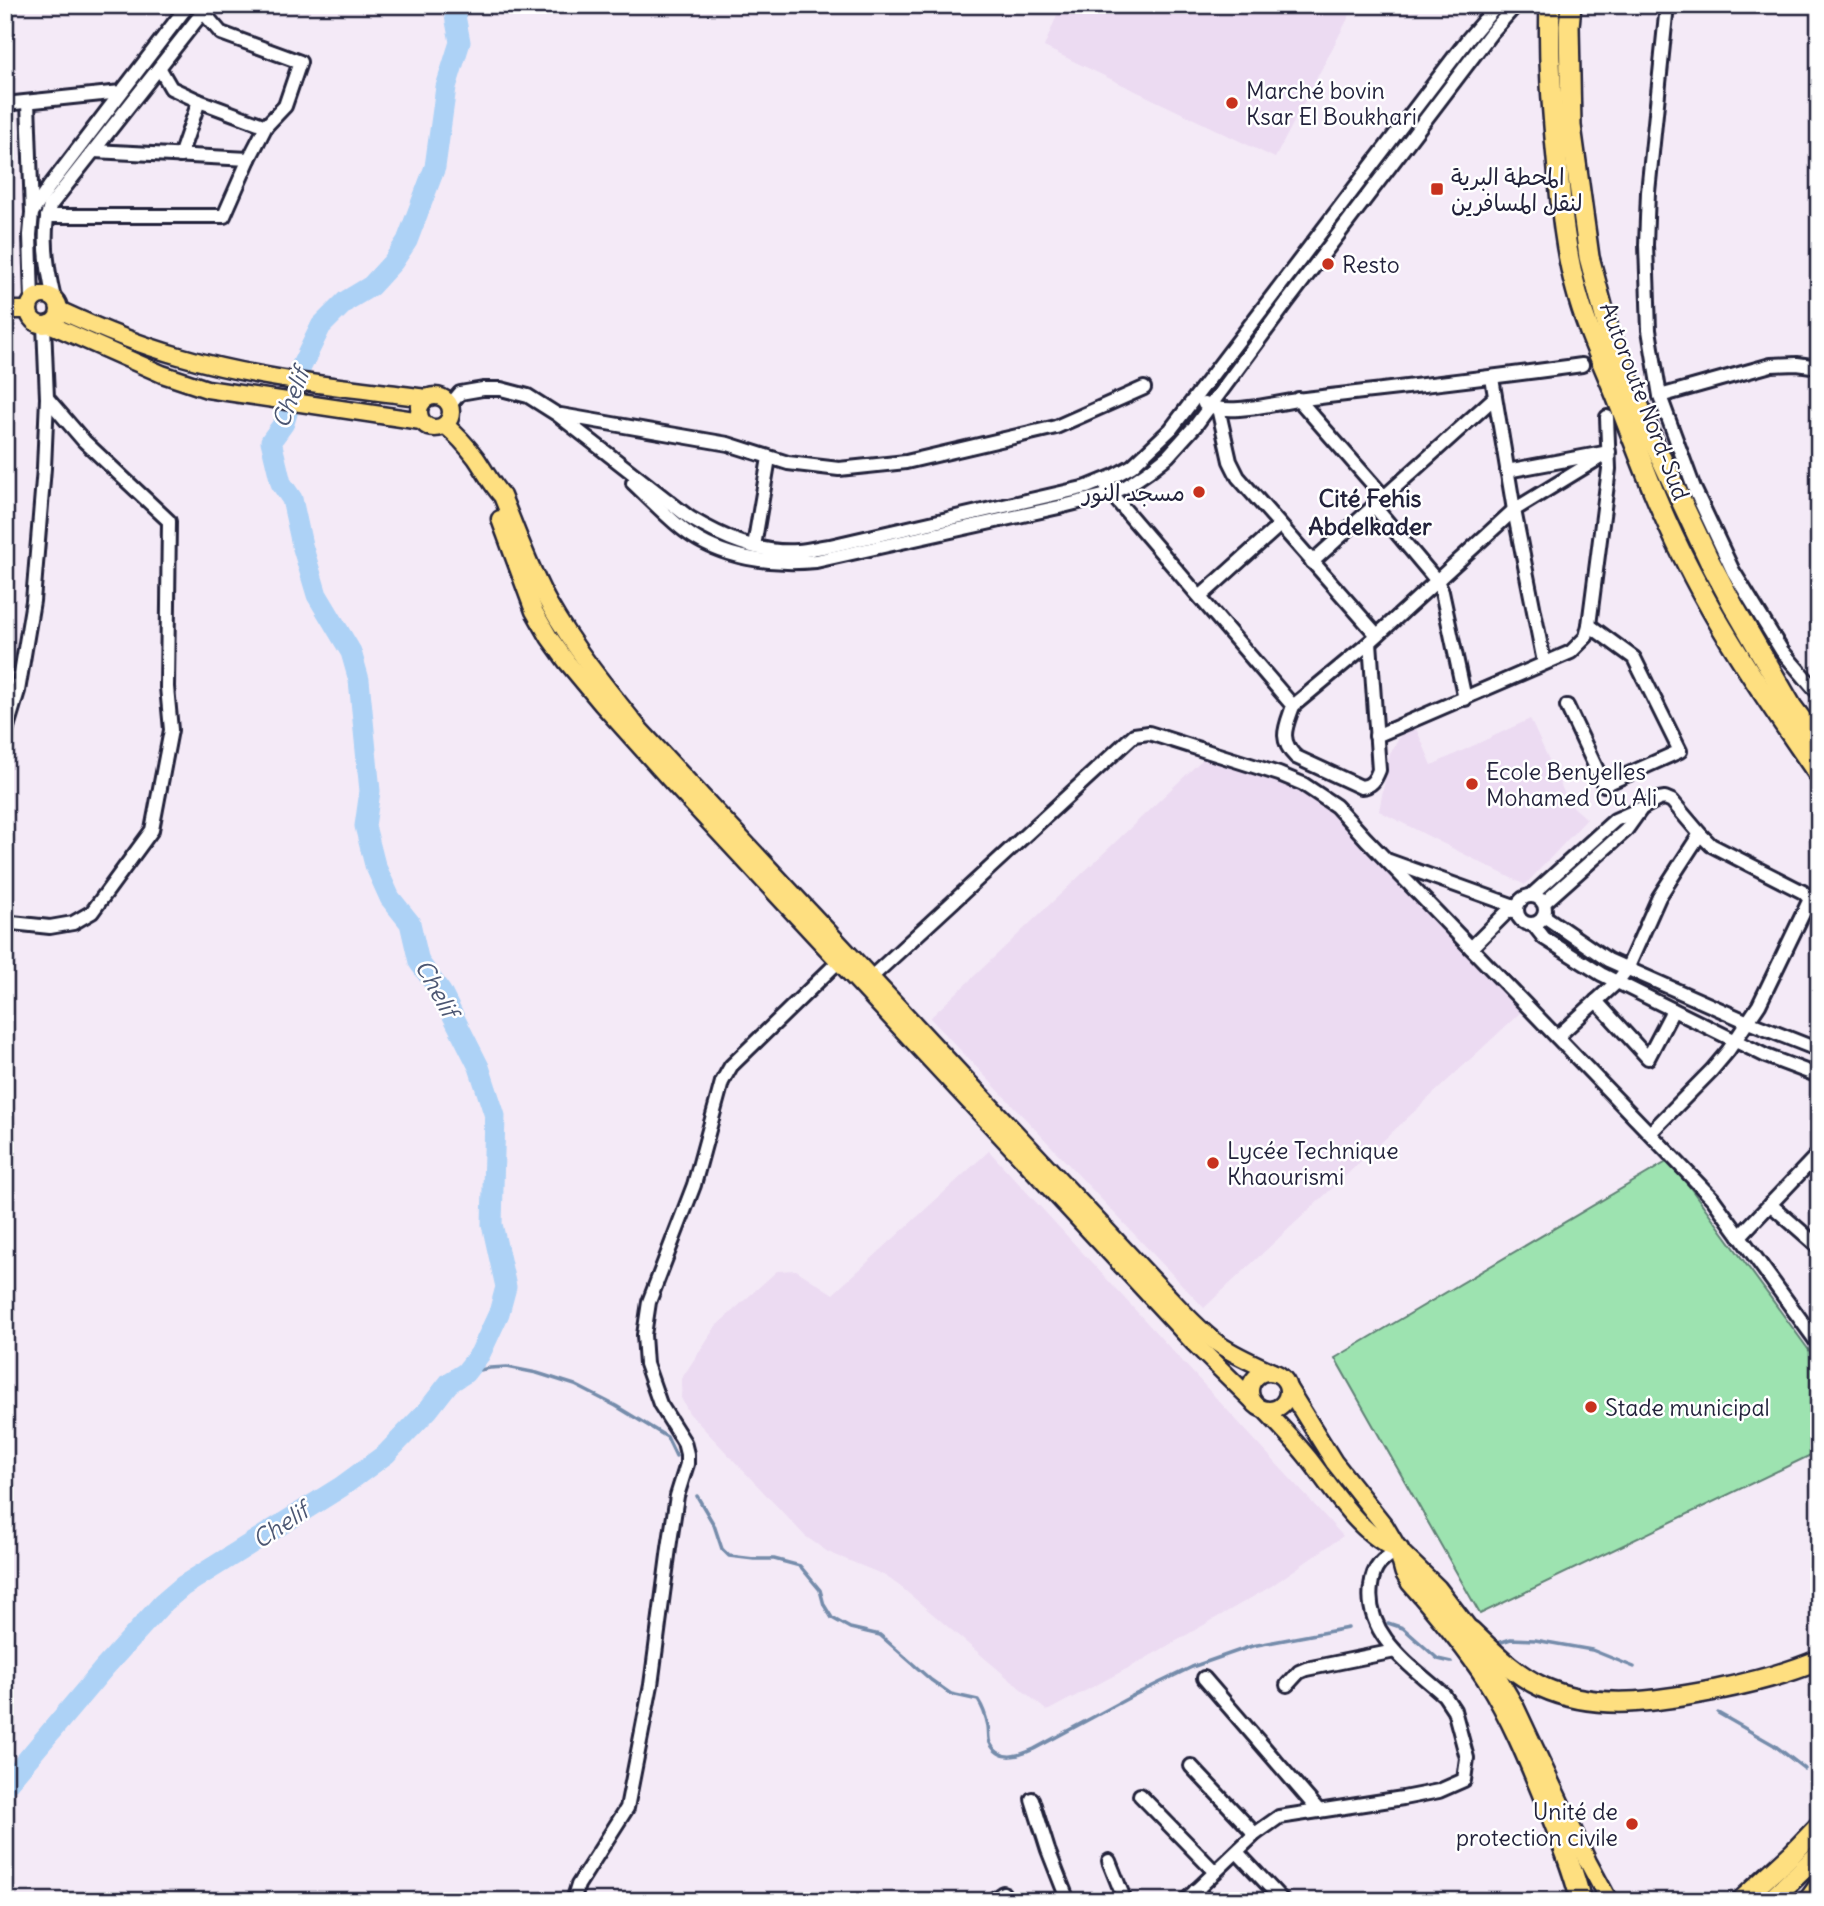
<svg xmlns="http://www.w3.org/2000/svg" width="1824" height="1906" font-family="Delius,'Playpen Sans Arabic',sans-serif">
  <style>
    .built { fill: #ecdbf2 }
    .green { fill: #9de3b0; stroke: #608276; stroke-width: 2 }
    .lines { fill: none; stroke-linecap: round; stroke-linejoin: round }
    .stream { stroke: #758cab; stroke-width: 3.5 }
    .river { stroke: #add2f6; stroke-width: 21 }
    .minor-casing { stroke: #22223b; stroke-width: 18 }
    .major-casing { stroke: #22223b; stroke-width: 21 }
    .highway-casing { stroke: #22223b; stroke-width: 24 }
    .minor { stroke: #fff; stroke-width: 12 }
    .major { stroke: #fedf80; stroke-width: 16 }
    .highway { stroke: #fedf80; stroke-width: 19 }
    .poi-dot { fill: #c8321e; stroke: #fff; stroke-width: 2.5 }
    .labels { text-anchor: middle; dominant-baseline: central; stroke-width: 5; stroke-linejoin: round; paint-order: stroke }
    .poi-label { font-size: 23px; fill: #22223b; stroke: #fff; text-anchor: start }
    .street-label { font-size: 23px; fill: #22223b; stroke: #fff }
    .water-label { font-size: 24px; font-style: italic; fill: #4c5773; stroke: #fff }
    .neighbourhood-label { font-size: 24px; font-weight: bold; fill: #22223b; stroke: #fff }
  </style>
  <rect width="100%" height="100%" fill="#f4eaf7"/>
  <filter id="ink" filterUnits="userSpaceOnUse"><feTurbulence type="fractalNoise" baseFrequency=".0143" numOctaves="2"/><feDisplacementMap in="SourceGraphic" scale="14" xChannelSelector="R" yChannelSelector="G"/><feConvolveMatrix kernelMatrix="1 2 1 2 8 2 1 2 1" color-interpolation-filters="sRGB"/></filter>
  <g filter="url(#ink)">
    <g class="built">
      <path d="M 1061,5 L 1355,5 L 1275,158 L 1044,47 Z"/>
      <path d="M 1530,719 L 1569,803 L 1587,819 L 1525,885 L 1379,811 L 1390,754 L 1402,733 L 1415,726 L 1432,765 Z"/>
      <path d="M 1205,757 L 1320,794 L 1522,1011 L 1204,1308 L 930,1018 Z"/>
      <path d="M 989,1151 L 1343,1536 L 1270,1587 L 1134,1665 L 1047,1711 L 901,1587 L 884,1575 L 828,1552 L 805,1536 L 689,1413 L 681,1398 L 682,1378 L 716,1326 L 777,1271 L 796,1270 L 833,1294 Z"/>
    </g>
    <path class="green" d="M 1670,1160 L 1819,1364 L 1819,1451 L 1480,1614 L 1335,1358 Z"/>
    <g class="lines">
      <g class="stream">
        <path d="M 465,1373 L 490,1368 L 507,1367 L 537,1373 L 575,1385 L 616,1406 L 667,1437 L 676,1456"/>
        <path d="M 697,1496 L 714,1525 L 722,1549 L 729,1556 L 754,1559 L 774,1559 L 800,1566 L 820,1590 L 824,1605 L 832,1618 L 850,1628 L 880,1635 L 931,1680 L 951,1694 L 978,1700 C 984,1709 986,1716 988,1726 C 989,1731 988,1739 990,1743 C 1000,1763 1019,1756 1034,1749 L 1134,1695 L 1192,1667 L 1252,1646 L 1348,1628"/>
        <path d="M 1388,1623 L 1403,1628 L 1438,1659 L 1451,1662"/>
        <path d="M 1495,1644 L 1511,1639 L 1535,1640 L 1592,1650 L 1634,1667"/>
        <path d="M 1718,1713 L 1774,1745 L 1805,1769"/>
      </g>
      <path class="river" d="M 5,1786 L 105,1667 L 162,1604 L 183,1586 L 341,1487 L 386,1454 L 428,1410 L 449,1383 L 465,1373 L 480,1354 L 499,1313 L 506,1287 L 492,1224 L 495,1116 L 479,1067 L 441,992 L 419,962 L 410,923 L 390,898 L 375,865 L 365,826 L 370,791 L 359,680 L 351,652 L 317,595 L 302,545 L 292,499 L 281,483 L 271,441 L 284,423 L 301,367 L 321,326 L 346,301 L 371,286 L 393,262 L 407,241 L 435,167 L 446,87 L 460,42 L 453,5"/>
      <g class="minor-casing">
        <g id="minor">
          <path d="M 1667,5 L 1648,192 L 1646,245 L 1649,330 L 1660,396 L 1694,488 L 1733,571 L 1782,651 L 1819,694"/>
          <path d="M 160,69 L 171,88 L 199,101 L 266,126"/>
          <path d="M 28,102 L 32,213"/>
          <path d="M 5,104 L 121,92"/>
          <path d="M 94,151 L 249,159"/>
          <path d="M 180,156 L 199,101"/>
          <path d="M 47,216 L 224,216 L 249,159 L 266,126 L 285,106 L 300,62 L 221,33 L 203,12"/>
          <path d="M 54,298 C 47,269 41,234 50,206 L 206,8"/>
          <path d="M 32,301 L 30,235 L 32,213 L 49,187 L 188,5"/>
          <path d="M 1492,378 L 1514,510 L 1544,662"/>
          <path d="M 1660,396 L 1771,365 L 1797,364 L 1819,367"/>
          <path d="M 1298,399 L 1384,497"/>
          <path d="M 1204,404 C 1229,417 1277,402 1305,399 C 1397,388 1489,378 1582,365"/>
          <path d="M 450,405 L 460,393 L 483,389 L 501,389 L 528,396 L 558,415 L 690,518 C 722,537 759,554 798,551 C 809,550 820,547 830,546 L 1087,487 L 1114,476 L 1132,466 L 1171,429 L 1468,39 L 1497,5"/>
          <path d="M 1218,408 L 1230,461 L 1238,477 L 1377,635"/>
          <path d="M 561,415 L 728,444 L 788,463 L 839,469 L 906,462 L 1056,427 L 1144,388"/>
          <path d="M 633,483 C 650,499 667,517 685,531 C 722,559 772,565 816,561 L 1059,507 L 1103,496 L 1127,486 L 1149,471 L 1168,456 L 1196,425 L 1287,302 L 1491,33 L 1516,5"/>
          <path d="M 1107,489 L 1293,706 C 1286,727 1278,739 1296,757 L 1361,787 C 1372,786 1375,780 1379,770 L 1370,642"/>
          <path d="M 1374,506 L 1437,581 L 1442,592 L 1465,699"/>
          <path d="M 754,546 L 769,458"/>
          <path d="M 1312,562 L 1494,398"/>
          <path d="M 1200,597 L 1280,525"/>
          <path d="M 1293,706 L 1370,642 L 1514,510 L 1609,452 L 1507,471"/>
          <path d="M 1567,706 L 1604,785 L 1680,751 L 1634,658 L 1589,625"/>
          <path d="M 5,734 L 18,691 L 33,601 L 44,468 L 47,398 L 44,325"/>
          <path d="M 1376,736 L 1571,652 L 1586,637 L 1589,625 L 1609,469 L 1607,417"/>
          <path d="M 1389,861 L 1517,907"/>
          <path d="M 1532,895 L 1615,820 L 1642,808 L 1659,799 L 1665,798 L 1672,801 L 1700,834 L 1711,845 L 1803,892 L 1819,908"/>
          <circle cx="1531" cy="910" r="14"/>
          <path d="M 1544,903 L 1626,830 L 1641,809"/>
          <path d="M 1544,916 L 1608,960 L 1748,1022 L 1819,1050"/>
          <path d="M 1533,924 L 1544,938 L 1601,974 L 1766,1056 L 1819,1076"/>
          <path d="M 5,928 L 12,923 L 50,927 L 73,923 L 92,912 L 152,830 L 171,730 L 167,687 L 169,521 L 84,441 L 47,398"/>
          <path d="M 1471,948 L 1506,913 L 1517,907"/>
          <path d="M 865,983 L 1134,735 L 1149,733 L 1279,774 L 1303,784 L 1336,806 L 1366,839 L 1713,1199 L 1819,1345"/>
          <path d="M 1596,1001 L 1648,1058 L 1673,1010"/>
          <path d="M 1557,1037 L 1617,982 L 1627,969 L 1659,897 L 1700,834"/>
          <path d="M 1650,1133 L 1712,1070 L 1728,1051 L 1759,1005 L 1810,899"/>
          <path d="M 1770,1204 L 1819,1247"/>
          <path d="M 1740,1236 L 1819,1153"/>
          <path d="M 1204,1678 L 1319,1811"/>
          <path d="M 1287,1685 L 1299,1672 L 1306,1669 L 1395,1651"/>
          <path d="M 1191,1766 L 1255,1834"/>
          <path d="M 1140,1795 L 1215,1872"/>
          <path d="M 1032,1799 L 1048,1850 L 1068,1901"/>
          <path d="M 1237,1852 L 1283,1901"/>
          <path d="M 1109,1861 L 1125,1901"/>
          <path d="M 1196,1890 L 1206,1901"/>
          <path d="M 573,1901 L 578,1885 L 627,1808 L 651,1685 L 669,1548 L 677,1496 L 687,1464 L 687,1454 L 684,1442 L 660,1404 L 646,1364 L 644,1335 L 649,1302 L 694,1185 L 722,1082 L 731,1066 L 839,961"/>
          <path d="M 991,1901 L 1003,1893"/>
          <path d="M 1185,1901 L 1255,1834 L 1279,1817 L 1403,1798 L 1439,1791 L 1464,1780 L 1467,1758 L 1454,1710 L 1444,1695 C 1412,1666 1364,1636 1371,1586 C 1373,1567 1382,1559 1399,1550"/>
        </g>
      </g>
      <g class="major-casing">
        <g id="major">
          <circle cx="44" cy="310" r="15"/>
          <path d="M 5,310 L 29,310"/>
          <path d="M 59,310 C 96,327 140,345 179,356 C 260,380 344,387 427,398"/>
          <path d="M 49,324 L 162,374 L 207,389 L 421,421"/>
          <circle cx="435" cy="412" r="16"/>
          <path d="M 445,425 C 457,435 467,446 476,458 C 485,471 491,484 502,496 C 517,532 530,570 549,604 C 575,650 608,690 641,731 L 1161,1289 C 1179,1307 1196,1328 1217,1343 C 1234,1355 1254,1363 1272,1372"/>
          <path d="M 500,519 L 534,611 L 549,637 L 567,662 L 602,704 L 673,783 L 1194,1343 L 1251,1399"/>
          <circle cx="1269" cy="1391" r="19"/>
          <path d="M 1288,1388 L 1334,1462 L 1385,1526 L 1399,1550 L 1438,1588 L 1471,1631 L 1515,1706 L 1588,1862 L 1609,1901"/>
          <path d="M 1265,1410 C 1280,1426 1295,1441 1309,1459 C 1333,1490 1361,1537 1399,1550"/>
        </g>
      </g>
      <g class="highway-casing">
        <g id="highway">
          <path d="M 1550,5 C 1548,57 1552,107 1557,159 C 1561,203 1564,246 1576,289 C 1586,328 1604,365 1619,403 C 1640,457 1660,512 1687,564 C 1724,638 1772,707 1819,775"/>
          <path d="M 1571,5 L 1569,26 L 1571,126 L 1589,257 L 1608,328 L 1652,439 L 1709,560 L 1733,605 L 1792,707 L 1819,743"/>
          <path d="M 1399,1550 L 1405,1572 L 1411,1582 C 1438,1613 1465,1645 1487,1679 C 1513,1720 1531,1766 1549,1810 C 1561,1840 1573,1869 1581,1901"/>
          <path d="M 1471,1631 C 1493,1652 1514,1674 1542,1687 C 1597,1712 1659,1701 1716,1690 C 1750,1683 1787,1674 1819,1660"/>
          <path d="M 1741,1901 L 1792,1854 L 1819,1826"/>
          <path d="M 1770,1901 L 1819,1854"/>
          <path d="M 1808,1901 L 1819,1886"/>
        </g>
      </g>
      <use href="#minor" class="minor"/>
      <use href="#major" class="major"/>
      <use href="#highway" class="highway"/>
    </g>
  </g>
  <g class="poi-dot">
    <circle cx="1232" cy="103" r="7"/>
    <rect x="1430" y="182" width="14" height="14" rx="3.5"/>
    <circle cx="1328" cy="264" r="7"/>
    <circle cx="1199" cy="492" r="7"/>
    <circle cx="1472" cy="784" r="7"/>
    <circle cx="1213" cy="1163" r="7"/>
    <circle cx="1591" cy="1407" r="7"/>
    <circle cx="1632" cy="1824" r="7"/>
  </g>
  <g class="labels">
    <g class="poi-label">
      <text x="1246" y="90">Marché bovin<tspan x="1246" dy="26">Ksar El Boukhari</tspan></text>
      <text x="1451" y="176">المحطة البرية<tspan x="1451" dy="26">لنقل المسافرين</tspan></text>
      <text x="1342" y="264">Resto</text>
      <text x="1185" y="492" text-anchor="end">مسجد النور</text>
      <text x="1486" y="771">Ecole Benyelles<tspan x="1486" dy="26">Mohamed Ou Ali</tspan></text>
      <text x="1227" y="1150">Lycée Technique<tspan x="1227" dy="26">Khaourismi</tspan></text>
      <text x="1605" y="1407">Stade municipal</text>
      <text x="1618" y="1811" text-anchor="end">Unité de<tspan x="1618" dy="26">protection civile</tspan></text>
    </g>
    <g class="street-label">
      <text transform="translate(1645 401) rotate(69)">Autoroute Nord-Sud</text>
    </g>
    <g class="water-label">
      <text transform="translate(290 398) rotate(-68)">Chelif</text>
      <text transform="translate(437 988) rotate(61)">Chelif</text>
      <text transform="translate(280 1525) rotate(-34)">Chelif</text>
    </g>
    <g class="neighbourhood-label">
      <text x="1370" y="498">Cité Fehis<tspan x="1370" dy="28">Abdelkader</tspan></text>
    </g>
  </g>
  <rect width="1824" height="1906" fill="none" stroke="#fff" stroke-width="28"/>
  <rect x="14" y="14" width="1796" height="1878" fill="none" stroke="#22223b" stroke-width="2.5" filter="url(#ink)"/>
</svg>
